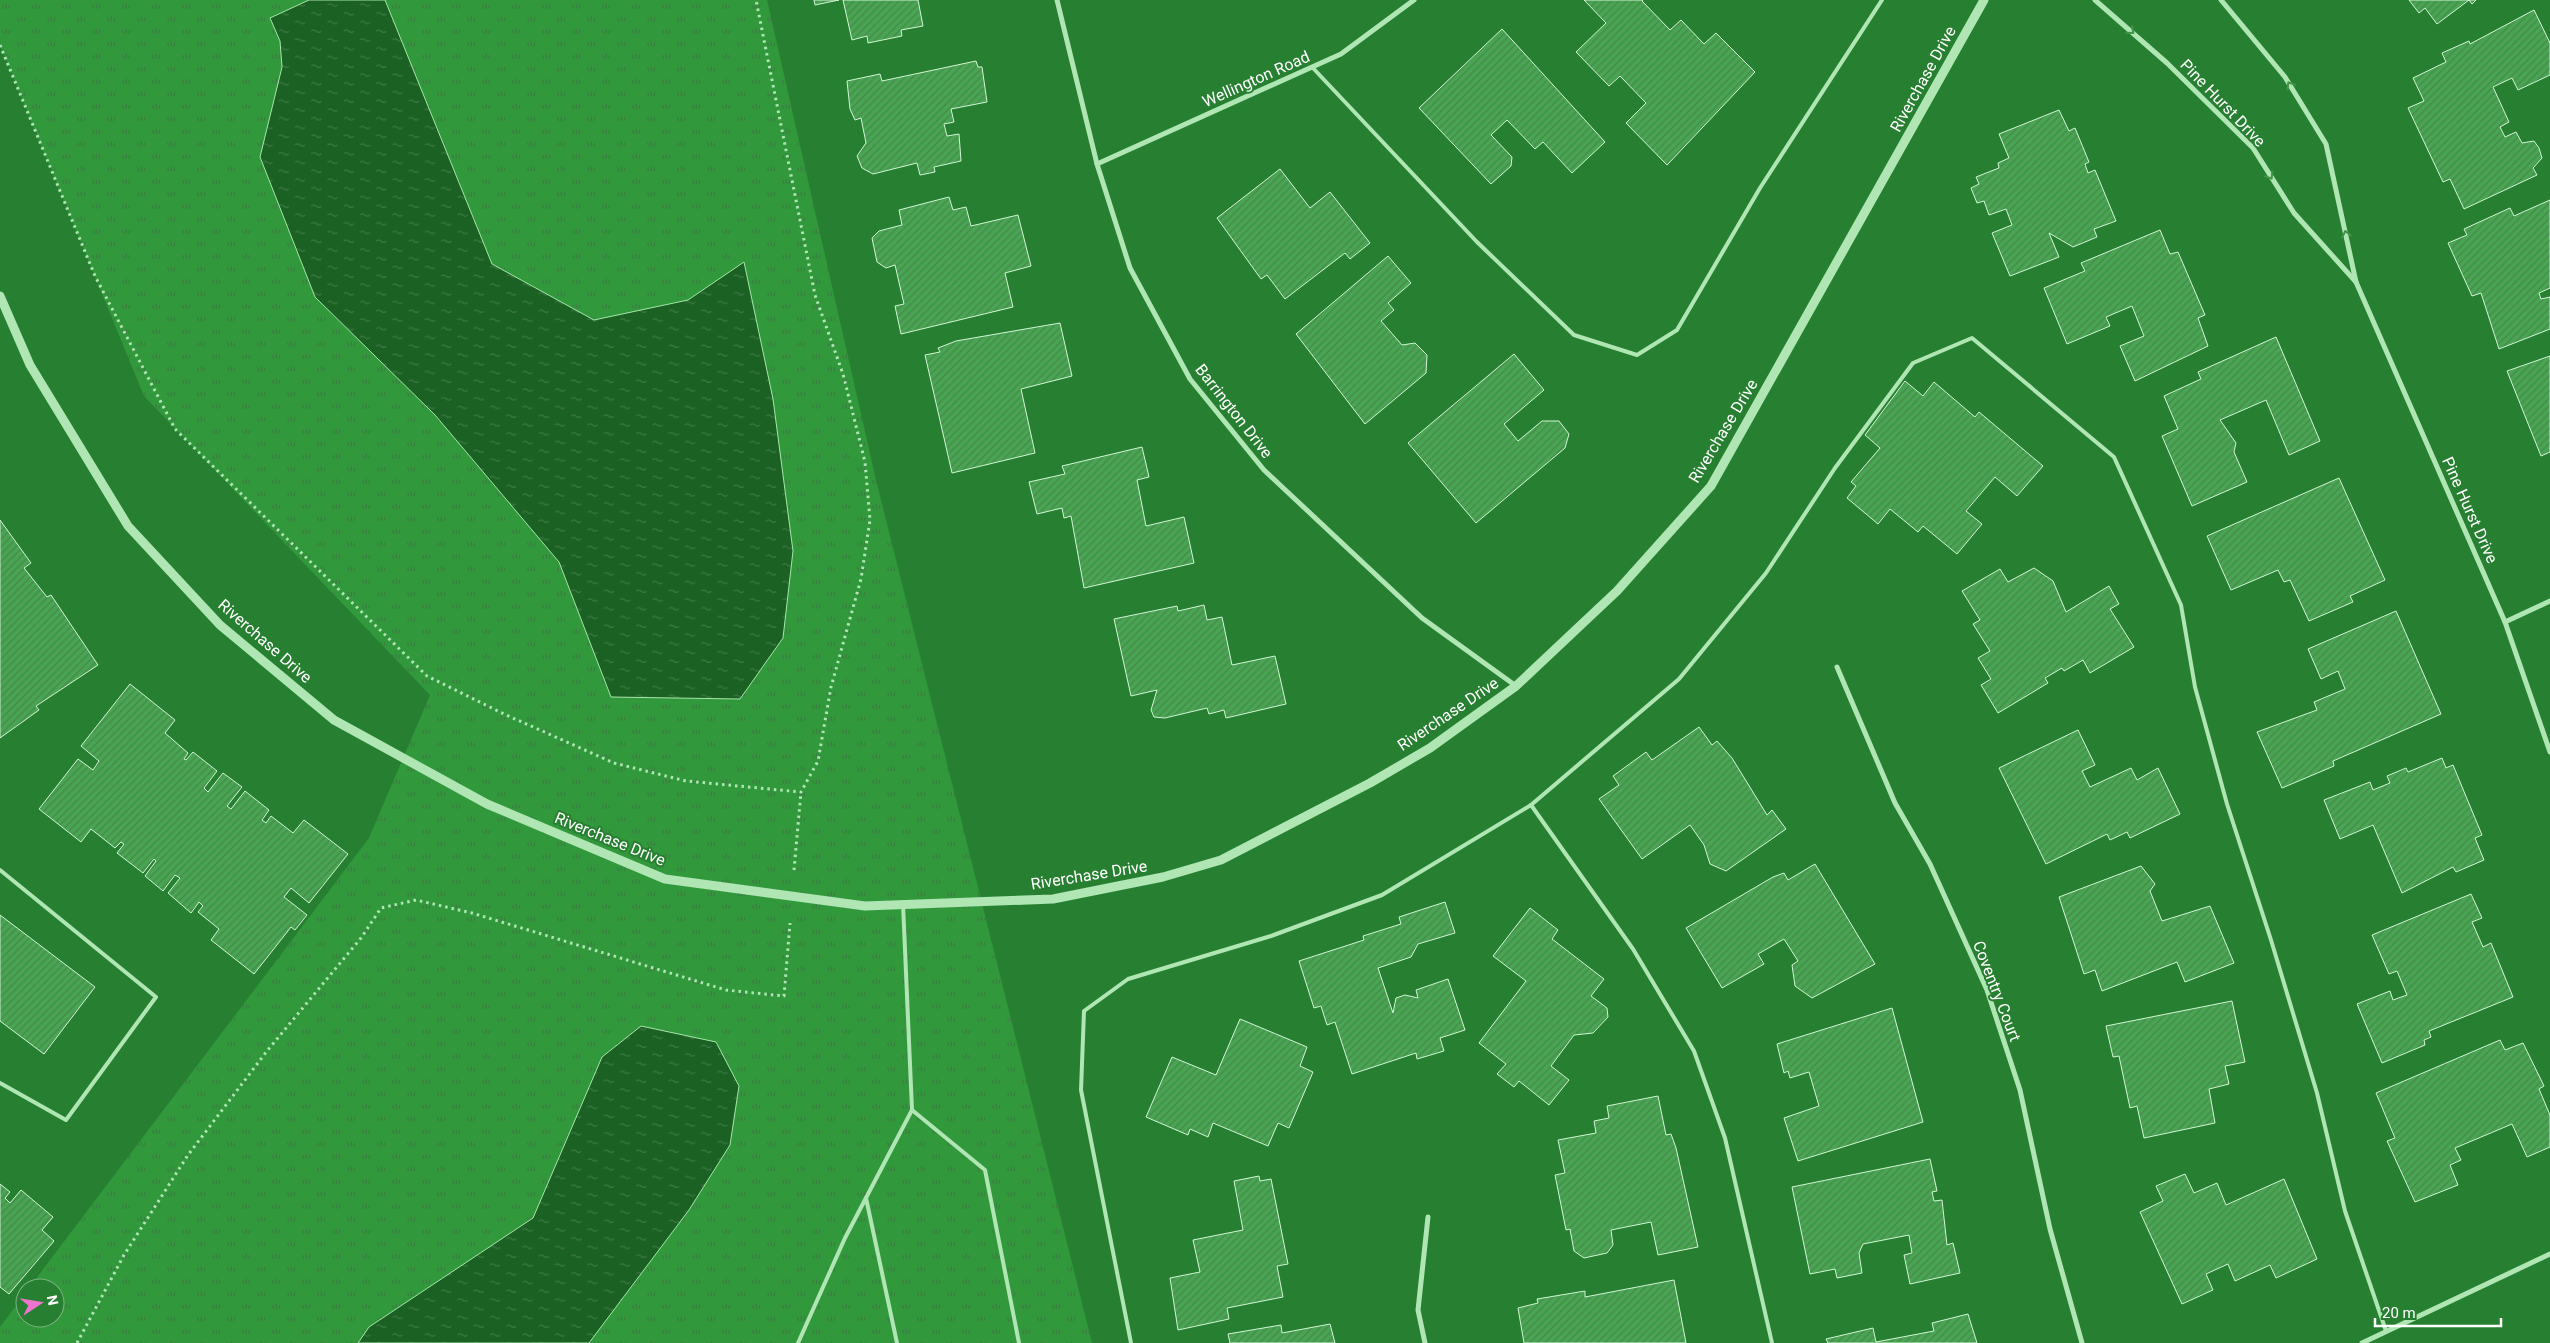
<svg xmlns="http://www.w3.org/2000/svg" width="2550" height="1343" font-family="Roboto,sans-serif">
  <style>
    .grass { fill: url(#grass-tufts) }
    .water { fill: url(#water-ripples); stroke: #a4e6a9 }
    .building { fill: url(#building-hatch); stroke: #d2f5d5 }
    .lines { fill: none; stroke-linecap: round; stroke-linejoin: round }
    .path { stroke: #afe6b4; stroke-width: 3; stroke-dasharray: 2.5 4; stroke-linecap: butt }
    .service { stroke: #afe6b4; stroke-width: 4 }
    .minor { stroke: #afe6b4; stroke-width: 5 }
    .tertiary { stroke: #afe6b4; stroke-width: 9 }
    .oneway { stroke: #42944b }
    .labels { text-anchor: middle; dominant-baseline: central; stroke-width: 4; stroke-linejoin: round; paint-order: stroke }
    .street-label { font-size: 16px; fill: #fff; stroke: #278031 }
  </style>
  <defs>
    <pattern id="grass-tufts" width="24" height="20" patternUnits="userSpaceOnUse" patternTransform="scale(1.25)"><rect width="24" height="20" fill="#32983c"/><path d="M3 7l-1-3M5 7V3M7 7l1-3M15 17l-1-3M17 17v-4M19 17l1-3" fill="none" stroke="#3b7d42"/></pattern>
    <pattern id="water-ripples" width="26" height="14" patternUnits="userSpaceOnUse" patternTransform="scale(1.25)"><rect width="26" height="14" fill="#1c6124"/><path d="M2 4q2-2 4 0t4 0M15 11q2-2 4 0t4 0" fill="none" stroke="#3e7945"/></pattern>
    <pattern id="building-hatch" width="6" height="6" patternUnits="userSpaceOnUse" patternTransform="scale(1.25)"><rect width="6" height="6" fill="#48a551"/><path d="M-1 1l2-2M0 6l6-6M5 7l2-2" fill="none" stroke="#49864f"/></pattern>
  </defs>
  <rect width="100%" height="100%" fill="#278031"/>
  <path class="grass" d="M 0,0 L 767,0 L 876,480 L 1092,1343 L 0,1343 L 0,1327 L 25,1294 L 25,1318 L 55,1318 L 55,1288 L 29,1288 L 369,838 L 430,695 L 144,396 L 0,45 Z"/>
  <g class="water">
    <path d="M 309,0 L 385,0 L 492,264 L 594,320 L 688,300 L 744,262 L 773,399 L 793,551 L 783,638 L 740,699 L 611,697 L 559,562 L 435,415 L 315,297 L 260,157 L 282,67 L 280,41 L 270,18 Z"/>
    <path d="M 641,1026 L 716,1042 L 739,1086 L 730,1145 L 689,1210 L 589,1343 L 358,1343 L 369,1327 L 533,1218 L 602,1057 Z"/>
  </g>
  <g class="building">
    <path d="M 814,0 L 839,0 L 815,5 Z"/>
    <path d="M 843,0 L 918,0 L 923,26 L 901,30 L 902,36 L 868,43 L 867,36 L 852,40 Z"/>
    <path d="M 1584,0 L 1643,0 L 1642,1 L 1670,30 L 1681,20 L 1704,44 L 1716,33 L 1755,72 L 1667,165 L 1626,123 L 1646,103 L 1620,76 L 1609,86 L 1576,52 L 1606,23 Z"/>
    <path d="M 2409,0 L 2476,0 L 2472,4 L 2469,0 L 2437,24 L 2425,8 L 2419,13 Z"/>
    <path d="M 2534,10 L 2550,43 L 2550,75 L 2518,90 L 2512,78 L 2493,87 L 2509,122 L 2500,127 L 2505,137 L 2516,132 L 2522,143 L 2534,141 L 2539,148 L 2542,158 L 2533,168 L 2537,175 L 2464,209 L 2450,179 L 2443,182 L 2408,108 L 2424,101 L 2413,78 L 2446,62 L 2442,53 L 2469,41 L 2470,44 Z"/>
    <path d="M 1502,29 L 1605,142 L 1572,173 L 1543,142 L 1535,149 L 1507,120 L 1491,135 L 1512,157 L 1511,166 L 1491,184 L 1419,108 Z"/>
    <path d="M 976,61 L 978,67 L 982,67 L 987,102 L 951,109 L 954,122 L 944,124 L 947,136 L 959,134 L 961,161 L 934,167 L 935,172 L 920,175 L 917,163 L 873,174 L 862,168 L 857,156 L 866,143 L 861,118 L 855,120 L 850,109 L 847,81 L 880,74 L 882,81 Z"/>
    <path d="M 2059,110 L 2069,131 L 2075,128 L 2089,162 L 2085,164 L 2088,173 L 2095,170 L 2116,221 L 2094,229 L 2097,237 L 2073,247 L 2049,233 L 2059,257 L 2010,276 L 1992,233 L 2012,225 L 2006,209 L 1989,215 L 1984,201 L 1977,203 L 1971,188 L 1979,184 L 1976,177 L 1999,168 L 1998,163 L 2009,158 L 1999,134 Z"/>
    <path d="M 1280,169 L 1310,208 L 1330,192 L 1370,243 L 1350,259 L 1345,253 L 1285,299 L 1267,275 L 1261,279 L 1217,218 Z"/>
    <path d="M 949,197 L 953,210 L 966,207 L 971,226 L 1018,215 L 1031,266 L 1005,273 L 1013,307 L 901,334 L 895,306 L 904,304 L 895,265 L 886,268 L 877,262 L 872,238 L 879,231 L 902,225 L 899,210 Z"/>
    <path d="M 2550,200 L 2550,288 L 2539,293 L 2541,299 L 2550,297 L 2550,329 L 2499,349 L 2481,293 L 2472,296 L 2448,243 L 2467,235 L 2464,229 L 2510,208 L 2514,216 Z"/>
    <path d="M 2160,230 L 2170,254 L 2178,252 L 2205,315 L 2198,318 L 2208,346 L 2135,381 L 2120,346 L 2144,336 L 2132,306 L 2106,317 L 2110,326 L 2067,344 L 2044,288 L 2085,271 L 2081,263 Z"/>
    <path d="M 1388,256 L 1411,283 L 1388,303 L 1394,310 L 1381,321 L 1402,345 L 1415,343 L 1427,355 L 1426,373 L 1365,424 L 1296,334 Z"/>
    <path d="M 1060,323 L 1072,376 L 1021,389 L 1035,453 L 952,473 L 925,355 L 940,352 L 938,348 L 956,341 Z"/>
    <path d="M 2276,337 L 2320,441 L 2289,455 L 2266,400 L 2220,420 L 2236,443 L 2234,452 L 2247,482 L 2192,506 L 2162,436 L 2178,429 L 2164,396 L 2201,379 L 2198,372 Z"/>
    <path d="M 1514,354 L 1544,390 L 1504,424 L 1518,441 L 1542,421 L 1559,421 L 1569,434 L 1565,448 L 1476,523 L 1408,443 Z"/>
    <path d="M 2550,356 L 2550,452 L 2541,456 L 2507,371 Z"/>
    <path d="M 1905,381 L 1923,396 L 1934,382 L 1975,417 L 1979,412 L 2043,466 L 2017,496 L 1995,477 L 1966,511 L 1982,524 L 1957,554 L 1923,526 L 1918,532 L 1890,509 L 1878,524 L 1847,498 L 1856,486 L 1851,482 L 1880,448 L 1865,435 Z"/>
    <path d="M 1142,447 L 1149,477 L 1137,480 L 1146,526 L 1184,517 L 1194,563 L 1084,588 L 1071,516 L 1064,518 L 1062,508 L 1037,514 L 1029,482 L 1065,474 L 1062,466 Z"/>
    <path d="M 2339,478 L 2385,580 L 2350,596 L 2353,602 L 2309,621 L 2290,580 L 2284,582 L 2278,570 L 2231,590 L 2207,536 Z"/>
    <path d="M 0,520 L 31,563 L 24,568 L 47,597 L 51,595 L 98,665 L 36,706 L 39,710 L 0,738 Z"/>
    <path d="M 2034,568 L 2053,581 L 2066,612 L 2109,586 L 2119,604 L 2110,609 L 2134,647 L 2090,673 L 2083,660 L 2064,671 L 2062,668 L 2045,678 L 2048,683 L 1998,713 L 1981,685 L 1991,679 L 1978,658 L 1990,651 L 1973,624 L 1980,620 L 1962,591 L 2000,569 L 2008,582 Z"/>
    <path d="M 1204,605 L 1207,620 L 1222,617 L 1232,665 L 1275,656 L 1286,704 L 1226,718 L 1224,710 L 1209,714 L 1207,708 L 1165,718 L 1154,717 L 1151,710 L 1157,690 L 1131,696 L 1114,619 L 1177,606 L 1178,611 Z"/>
    <path d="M 2396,611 L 2441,714 L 2333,761 L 2334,766 L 2282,788 L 2257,732 L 2317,710 L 2314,702 L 2345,689 L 2338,671 L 2321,679 L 2308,649 Z"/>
    <path d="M 130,684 L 175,720 L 165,733 L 188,753 L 184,759 L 186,760 L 193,752 L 217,771 L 204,788 L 208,792 L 223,773 L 242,787 L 227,806 L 231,809 L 245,791 L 269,810 L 262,820 L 266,823 L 271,816 L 293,833 L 304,820 L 348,854 L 309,903 L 291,888 L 284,897 L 307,915 L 295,930 L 291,927 L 254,974 L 211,940 L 219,929 L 198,912 L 203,906 L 199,902 L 191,913 L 168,893 L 180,878 L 175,875 L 163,891 L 145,876 L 156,861 L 154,859 L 143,873 L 117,853 L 124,844 L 121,842 L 115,848 L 91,829 L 81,842 L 39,809 L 78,759 L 93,770 L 99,761 L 81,746 Z"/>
    <path d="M 1699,727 L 1712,745 L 1717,741 L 1732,758 L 1767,815 L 1772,810 L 1786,829 L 1726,871 L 1710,864 L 1704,845 L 1690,825 L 1642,859 L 1599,799 L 1619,785 L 1613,776 L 1646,752 L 1652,760 Z"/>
    <path d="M 2078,730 L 2095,765 L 2082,771 L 2090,787 L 2131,768 L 2137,780 L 2158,768 L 2180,814 L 2130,838 L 2127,832 L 2110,840 L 2107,834 L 2046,864 L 1999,768 Z"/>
    <path d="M 2442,758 L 2446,768 L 2453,765 L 2482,835 L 2475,838 L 2484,860 L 2456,872 L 2453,867 L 2402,893 L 2373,825 L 2340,839 L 2324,800 L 2370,782 L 2373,790 L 2390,783 L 2387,776 L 2406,768 L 2408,772 Z"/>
    <path d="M 1815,864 L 1875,964 L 1812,998 L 1795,986 L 1792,965 L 1798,961 L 1784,939 L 1758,954 L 1764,964 L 1722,988 L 1686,928 L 1773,877 L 1784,873 L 1788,880 Z"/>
    <path d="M 2141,866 L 2155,884 L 2150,891 L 2162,921 L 2210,906 L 2234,963 L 2185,982 L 2177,962 L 2102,991 L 2095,970 L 2084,974 L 2059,897 Z"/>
    <path d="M 2471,894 L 2482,918 L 2472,922 L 2483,947 L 2491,943 L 2513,997 L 2429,1031 L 2431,1037 L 2424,1040 L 2425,1045 L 2382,1063 L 2357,1004 L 2390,991 L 2393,1000 L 2407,995 L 2397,971 L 2389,974 L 2372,935 Z"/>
    <path d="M 1445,902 L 1455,933 L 1418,944 L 1411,957 L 1378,968 L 1393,1013 L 1396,998 L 1405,995 L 1418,998 L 1416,990 L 1448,979 L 1465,1030 L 1440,1038 L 1444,1051 L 1417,1059 L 1416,1053 L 1352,1074 L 1335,1022 L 1327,1025 L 1321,1006 L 1314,1008 L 1299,961 L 1364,940 L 1363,936 L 1401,924 L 1399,917 Z"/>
    <path d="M 1530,908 L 1558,930 L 1552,939 L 1604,979 L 1591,996 L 1607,1008 L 1608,1017 L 1593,1033 L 1574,1035 L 1551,1066 L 1569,1080 L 1549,1105 L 1519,1081 L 1514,1087 L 1497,1074 L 1506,1064 L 1479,1043 L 1526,981 L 1493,956 Z"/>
    <path d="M 0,915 L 95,987 L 44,1054 L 0,1021 Z"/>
    <path d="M 2232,1001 L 2245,1062 L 2225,1066 L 2229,1084 L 2209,1089 L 2215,1123 L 2144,1138 L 2137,1106 L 2130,1108 L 2119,1056 L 2113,1057 L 2106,1026 Z"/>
    <path d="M 1892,1008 L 1923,1122 L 1798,1161 L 1784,1118 L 1819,1106 L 1809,1072 L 1790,1078 L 1788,1071 L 1784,1073 L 1777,1044 Z"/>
    <path d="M 1240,1019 L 1307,1047 L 1300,1066 L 1313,1072 L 1289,1128 L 1278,1123 L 1268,1146 L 1213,1123 L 1208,1137 L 1190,1129 L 1188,1135 L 1146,1117 L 1172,1057 L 1216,1075 Z"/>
    <path d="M 2500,1040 L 2505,1050 L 2523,1043 L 2544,1086 L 2539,1089 L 2550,1115 L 2550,1147 L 2527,1157 L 2512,1124 L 2455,1148 L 2461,1160 L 2450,1165 L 2458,1185 L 2415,1202 L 2387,1141 L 2395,1138 L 2376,1093 Z"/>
    <path d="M 1658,1096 L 1666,1135 L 1671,1134 L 1676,1148 L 1698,1247 L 1658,1255 L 1651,1222 L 1611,1230 L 1613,1245 L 1607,1253 L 1584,1258 L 1574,1251 L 1570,1229 L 1566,1230 L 1555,1175 L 1565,1173 L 1558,1140 L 1596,1133 L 1594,1121 L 1609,1118 L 1607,1106 Z"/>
    <path d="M 1930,1159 L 1937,1191 L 1932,1192 L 1934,1201 L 1942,1200 L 1947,1245 L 1953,1243 L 1960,1273 L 1910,1284 L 1904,1255 L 1912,1253 L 1909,1235 L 1863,1244 L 1859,1253 L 1862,1273 L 1837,1278 L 1835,1269 L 1810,1274 L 1792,1187 Z"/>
    <path d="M 2185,1174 L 2194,1193 L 2217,1183 L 2226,1205 L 2284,1179 L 2317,1259 L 2276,1278 L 2270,1265 L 2235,1281 L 2228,1264 L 2206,1274 L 2213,1290 L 2182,1304 L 2140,1212 L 2163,1201 L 2156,1186 Z"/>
    <path d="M 1259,1176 L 1260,1181 L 1271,1179 L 1288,1264 L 1277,1266 L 1283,1297 L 1227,1308 L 1229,1319 L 1178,1330 L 1170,1278 L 1200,1272 L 1193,1240 L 1243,1230 L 1234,1181 Z"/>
    <path d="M 0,1184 L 10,1192 L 5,1198 L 10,1203 L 21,1190 L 53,1217 L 42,1230 L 54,1241 L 9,1294 L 0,1287 Z"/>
    <path d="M 1674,1280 L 1686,1343 L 1524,1343 L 1518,1308 L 1538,1303 L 1537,1299 L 1585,1291 L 1585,1297 Z"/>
    <path d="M 1968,1314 L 1977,1343 L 1828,1343 L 1826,1339 L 1873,1328 L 1876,1342 L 1934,1331 L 1932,1323 Z"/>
    <path d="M 1330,1324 L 1335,1343 L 1230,1343 L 1228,1334 L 1281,1325 L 1282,1333 Z"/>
  </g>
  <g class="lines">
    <g class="path">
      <path d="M 0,45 L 95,276 L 175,429 L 427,676 L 504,714 L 614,763 L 686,781 L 801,792 L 818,761 L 831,687 L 861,579 L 870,520 L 865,462 L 843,374 L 815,295 L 756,0"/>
      <path d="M 794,870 L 801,792"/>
      <path d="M 77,1343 L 124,1255 L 188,1155 L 267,1051 L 361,938 L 381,908 L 416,900 L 472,913 L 726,990 L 784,996 L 790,923"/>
    </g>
    <g class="service">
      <path d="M 1312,67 L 1477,242 L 1574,335 L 1637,355 L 1677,330 L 1760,188 L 1882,0"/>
      <path d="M 1531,805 L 1633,949 L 1694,1051 L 1725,1138 L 1772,1343"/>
      <path d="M 0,870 L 156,997 L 66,1120 L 0,1083"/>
      <path d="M 912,1110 L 985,1170 L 1019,1343"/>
      <path d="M 866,1198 L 897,1343"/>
      <path d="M 798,1343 L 845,1238 L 912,1110 L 903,904"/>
      <path d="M 1131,1343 L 1081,1090 L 1084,1011 L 1128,979 L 1271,936 L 1382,895 L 1531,805 L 1679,679 L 1766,573 L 1835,468 L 1913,363 L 1972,338 L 2114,457 L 2181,605 L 2195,687 L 2227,804 L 2271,940 L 2317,1093 L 2345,1211 L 2386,1331"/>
    </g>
    <g class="minor">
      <path d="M 1057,0 L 1097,164 L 1130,268 L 1190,379 L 1264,470 L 1422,618 L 1516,686"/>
      <path d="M 2095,0 L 2167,63 L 2253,148 L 2294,213 L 2356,282"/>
      <path d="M 2221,0 L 2285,77 L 2326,144 L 2356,282 L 2505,622 L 2550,752"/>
      <path d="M 1097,164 L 1341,54 L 1414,0"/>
      <path d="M 2505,622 L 2550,601"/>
      <path d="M 1837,667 L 1895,803 L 1930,864 L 1987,990 L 2020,1090 L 2050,1229 L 2082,1343"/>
      <path d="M 1425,1343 L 1418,1310 L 1428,1217"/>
      <path d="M 2362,1343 L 2550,1254"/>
    </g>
    <path class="tertiary" d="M 0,296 L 30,365 L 128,526 L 220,625 L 334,720 L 487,804 L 665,879 L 865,906 L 1053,899 L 1163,877 L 1221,860 L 1370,783 L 1430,748 L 1516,686 L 1617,591 L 1711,486 L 1984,0"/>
  </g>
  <defs><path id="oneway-chevron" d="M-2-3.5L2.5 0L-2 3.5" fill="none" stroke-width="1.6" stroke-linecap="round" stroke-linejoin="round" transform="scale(1.25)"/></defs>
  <g class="oneway">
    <use href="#oneway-chevron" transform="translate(2131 31) rotate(41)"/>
    <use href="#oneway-chevron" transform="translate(2290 85) rotate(-122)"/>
    <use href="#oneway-chevron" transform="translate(2270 176) rotate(58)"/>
    <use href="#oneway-chevron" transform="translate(2346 234) rotate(-102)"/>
  </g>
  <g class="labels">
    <g class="street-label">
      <text transform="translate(1256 79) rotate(-24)">Wellington Road</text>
      <text transform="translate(1923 79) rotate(-61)">Riverchase Drive</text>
      <text transform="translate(2223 103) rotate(46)">Pine Hurst Drive</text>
      <text transform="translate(1234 411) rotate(52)">Barrington Drive</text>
      <text transform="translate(1723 431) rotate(-59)">Riverchase Drive</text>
      <text transform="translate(2470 510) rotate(66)">Pine Hurst Drive</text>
      <text transform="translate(265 641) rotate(41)">Riverchase Drive</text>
      <text transform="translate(1448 714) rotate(-34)">Riverchase Drive</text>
      <text transform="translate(610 839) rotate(22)">Riverchase Drive</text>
      <text transform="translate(1089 875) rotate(-9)">Riverchase Drive</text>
      <text transform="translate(1997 991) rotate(69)">Coventry Court</text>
    </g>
  </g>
  <g transform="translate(40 1303) rotate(78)"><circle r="24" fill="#278031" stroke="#7db383"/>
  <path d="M0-4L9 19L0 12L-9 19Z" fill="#ee75ce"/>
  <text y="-8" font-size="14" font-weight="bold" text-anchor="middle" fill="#ffffff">N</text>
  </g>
  <path d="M2375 1318v8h126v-8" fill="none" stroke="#ffffff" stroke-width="2.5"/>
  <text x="2382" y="1318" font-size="15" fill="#ffffff" stroke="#278031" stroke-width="4" paint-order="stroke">20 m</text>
</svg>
